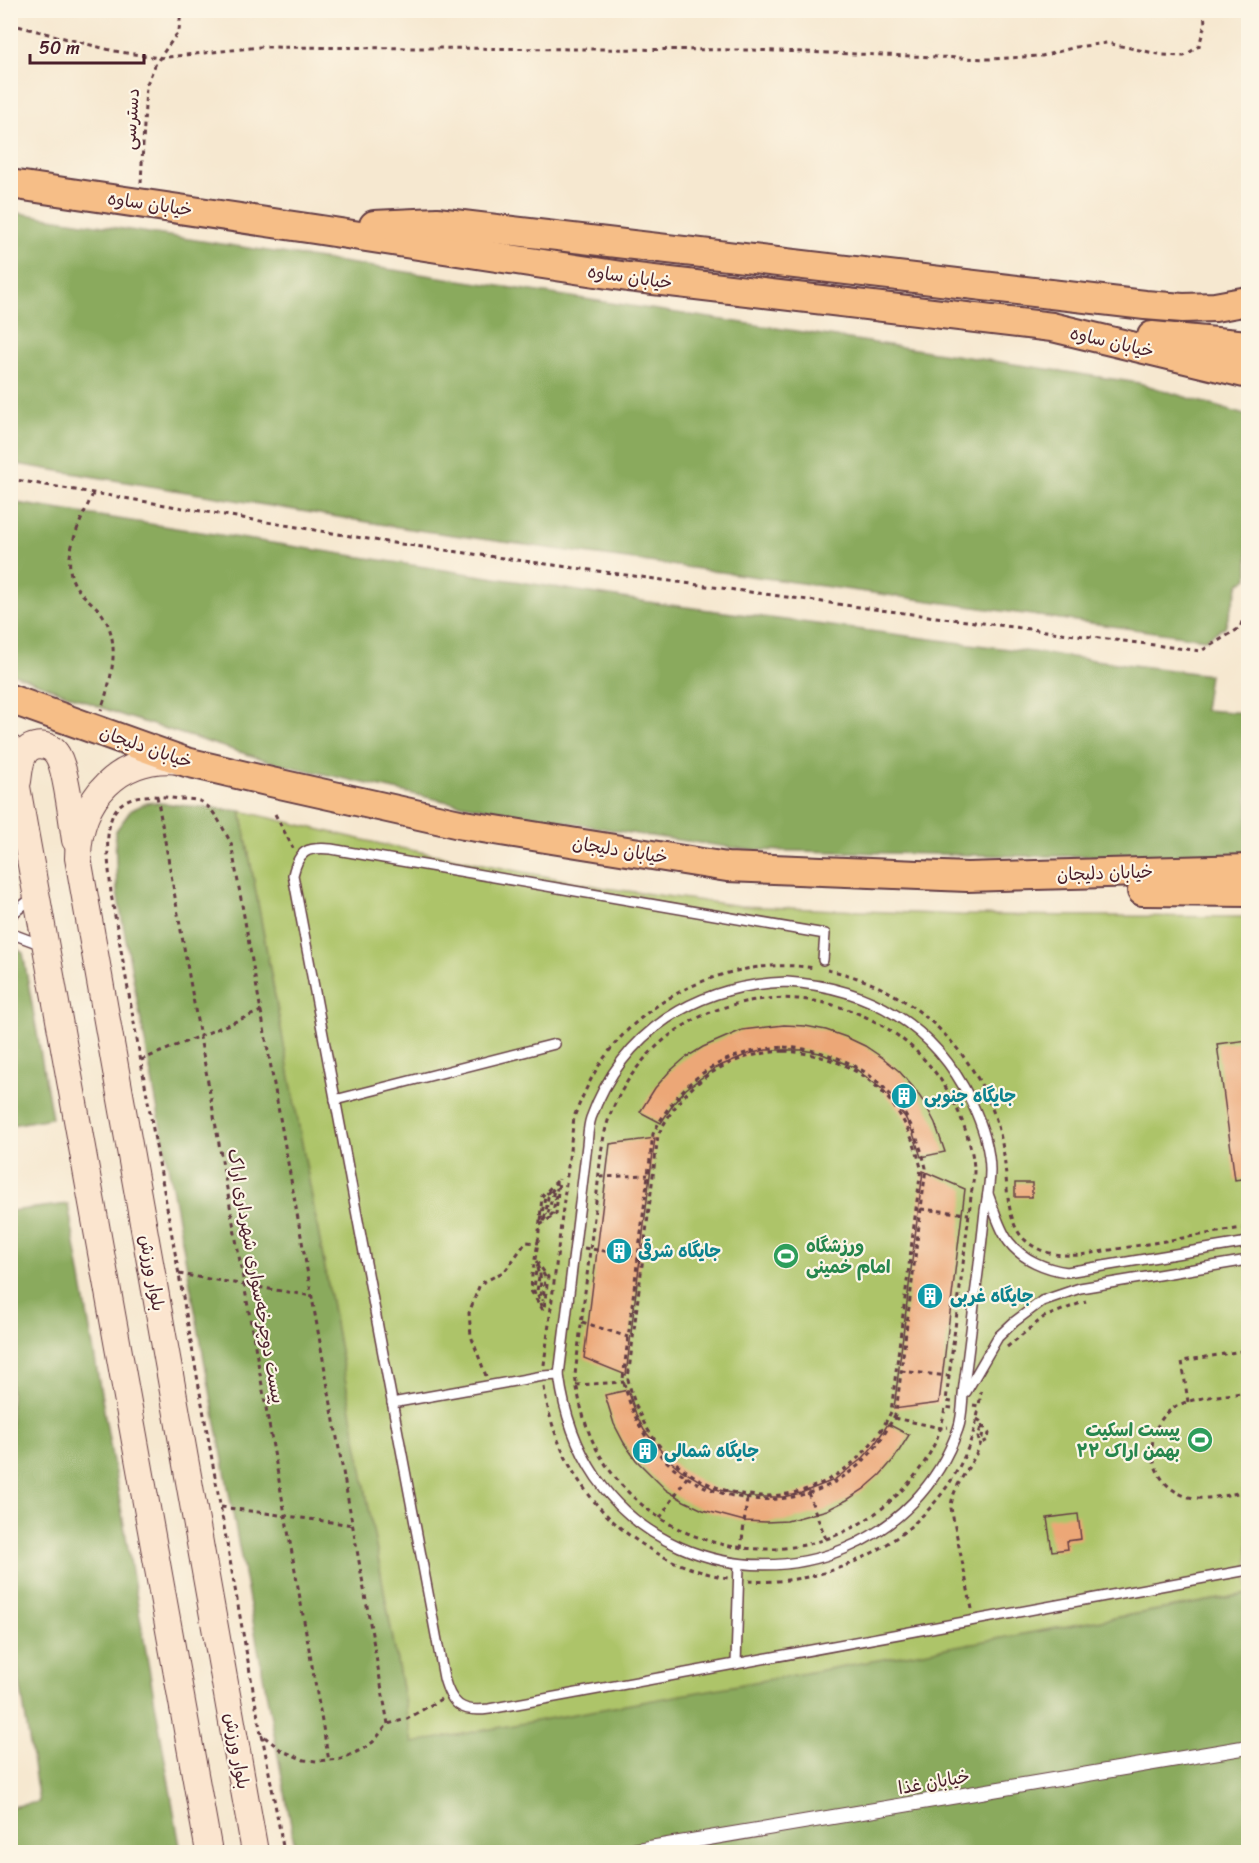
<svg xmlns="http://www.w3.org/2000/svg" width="1259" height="1863" font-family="Sriracha,'Playpen Sans Arabic',sans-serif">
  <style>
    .green { fill: #adc469; stroke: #7c724a; stroke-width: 1.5 }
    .forest { fill: #8aaa5d; stroke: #6a6444; stroke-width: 1.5 }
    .building { fill: #eca777 }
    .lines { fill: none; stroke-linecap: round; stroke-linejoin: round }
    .service-casing { stroke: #643d44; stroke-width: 12 }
    .pedestrian-casing { stroke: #643d44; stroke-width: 16 }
    .secondary-casing { stroke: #643d44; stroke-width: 28 }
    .primary-casing { stroke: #643d44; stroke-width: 32 }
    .path { stroke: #643d44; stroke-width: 3; stroke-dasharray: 4.5 4.5; stroke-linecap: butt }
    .service { stroke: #fff; stroke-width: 9 }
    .pedestrian { stroke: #fff; stroke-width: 14 }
    .secondary { stroke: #fbe5cf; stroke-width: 26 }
    .primary { stroke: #f6be87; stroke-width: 28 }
    .labels { text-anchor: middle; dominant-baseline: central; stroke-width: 4.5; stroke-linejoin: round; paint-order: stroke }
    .street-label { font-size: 18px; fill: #4a1f2b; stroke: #fcf5e5 }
    .culture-label { font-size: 18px; font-weight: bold; fill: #0d838f; stroke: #fcf5e5; text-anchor: start }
    .leisure-label { font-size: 18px; font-weight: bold; fill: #27864d; stroke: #fcf5e5; text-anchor: start }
  </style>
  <rect width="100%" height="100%" fill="#fcf5e5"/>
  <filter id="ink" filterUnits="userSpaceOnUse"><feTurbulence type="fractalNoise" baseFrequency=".0167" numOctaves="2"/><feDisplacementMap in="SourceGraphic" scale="12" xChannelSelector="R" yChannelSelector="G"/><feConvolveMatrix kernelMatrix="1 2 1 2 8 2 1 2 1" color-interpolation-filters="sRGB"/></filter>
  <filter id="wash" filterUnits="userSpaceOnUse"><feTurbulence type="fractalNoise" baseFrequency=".008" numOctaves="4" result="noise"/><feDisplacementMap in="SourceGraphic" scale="24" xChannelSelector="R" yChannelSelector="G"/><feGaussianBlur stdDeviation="1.35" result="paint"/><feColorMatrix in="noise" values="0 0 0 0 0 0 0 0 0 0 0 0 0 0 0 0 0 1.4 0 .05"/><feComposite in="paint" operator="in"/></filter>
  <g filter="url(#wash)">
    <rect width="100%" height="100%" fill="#f6e8d0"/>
    <path class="green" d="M 241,811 L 385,845 L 605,888 L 741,906 L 960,915 L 1248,917 L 1248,1594 L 412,1744 Z"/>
    <g class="forest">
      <path d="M 11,212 L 1139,383 L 1248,416 L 1248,578 L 1239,584 L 1225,627 L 1205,639 L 410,529 L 11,463 Z"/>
      <path d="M 10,502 L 655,603 L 1209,675 L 1204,710 L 1248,713 L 1248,857 L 1021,856 L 749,850 L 636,834 L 448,802 L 275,763 L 124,716 L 11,673 Z"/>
      <path d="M 149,802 L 241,811 L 412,1743 L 1248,1594 L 1248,1852 L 296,1852 L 117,892 L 115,832 L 131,810 Z"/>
      <path d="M 11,945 L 23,953 L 52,1118 L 11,1125 Z"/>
      <path d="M 68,1204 L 181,1852 L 11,1852 L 11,1807 L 39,1802 L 11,1626 L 11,1211 Z"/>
    </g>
    <g id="blocks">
      <g class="building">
        <path d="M 784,1025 L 805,1026 L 826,1030 L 846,1037 L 865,1046 L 883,1058 L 899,1071 L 913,1087 L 925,1104 L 935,1123 L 945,1152 L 921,1157 L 913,1133 L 905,1117 L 882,1089 L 853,1067 L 820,1053 L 802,1050 L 766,1050 L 748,1054 L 715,1068 L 686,1089 L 674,1103 L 661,1123 L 640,1112 L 655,1088 L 669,1072 L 685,1058 L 703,1047 L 742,1030 Z"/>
        <path d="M 1248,1040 L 1248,1178 L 1235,1180 L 1217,1044 Z"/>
        <path d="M 655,1138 L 650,1175 L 626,1375 L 584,1358 L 610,1144 Z"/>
        <path d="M 923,1171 L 965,1189 L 939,1403 L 894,1409 Z"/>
        <rect x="1015" y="1183" width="17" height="14"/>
        <path d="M 628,1390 L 636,1414 L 644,1430 L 667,1458 L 681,1470 L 712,1488 L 747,1497 L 783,1497 L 801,1493 L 834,1480 L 863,1458 L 875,1444 L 888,1424 L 909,1435 L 894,1459 L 880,1475 L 864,1489 L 847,1500 L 827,1510 L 787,1521 L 766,1522 L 744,1521 L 703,1510 L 684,1501 L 666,1490 L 636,1460 L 624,1443 L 614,1424 L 605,1395 Z"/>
        <path d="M 1078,1514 L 1081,1539 L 1067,1541 L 1068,1549 L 1052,1551 L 1047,1518 Z"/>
      </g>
    </g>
  </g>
  <g filter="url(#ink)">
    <use href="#blocks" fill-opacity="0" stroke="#643d44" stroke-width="1.5"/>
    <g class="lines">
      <g class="service-casing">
        <g id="service">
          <path d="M 10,916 L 33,897"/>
          <path d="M 10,933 L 42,945"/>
          <path d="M 823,960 L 825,934 L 331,849 C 307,847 299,850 293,875 L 444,1678 C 451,1704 461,1713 489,1709 L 1248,1570"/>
          <path d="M 787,982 C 869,987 935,1026 971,1101 C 981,1122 990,1148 990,1171 C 990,1184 987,1198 985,1211 C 982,1239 979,1267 975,1295 C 972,1325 968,1355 964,1385 C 962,1399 963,1416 958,1429 C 918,1543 789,1595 680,1547 C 608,1515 569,1451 559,1375 C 566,1315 574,1255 581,1195 C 583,1178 585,1162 587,1145 C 588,1136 588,1127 591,1118 C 623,1031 696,985 787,982 Z"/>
          <path d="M 335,1100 L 555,1044"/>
          <path d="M 988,1194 C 994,1209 999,1229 1009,1242 C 1023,1260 1046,1269 1067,1272 L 1248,1242"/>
          <path d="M 966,1392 L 998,1337 L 1014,1322 L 1042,1301 L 1080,1288 L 1248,1260"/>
          <path d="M 392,1403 L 543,1376 L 559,1375"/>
          <path d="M 736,1664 L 739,1564"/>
        </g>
      </g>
      <g class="pedestrian-casing">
        <path id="pedestrian" d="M 626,1852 L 1248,1747"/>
      </g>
      <g class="secondary-casing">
        <g id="secondary">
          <path d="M 10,748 L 209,1852"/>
          <path d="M 181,761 C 120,754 78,799 78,858 L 255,1852"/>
          <path d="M 18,781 C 20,768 20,749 35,746 C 43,744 52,747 56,753 C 66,765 72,822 75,840"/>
        </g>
      </g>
      <g class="primary-casing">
        <g id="primary">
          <path d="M 10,184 L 314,229 L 628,277 L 1052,327 L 1248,374"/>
          <path d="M 374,225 L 437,222 L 1145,305 L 1183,308 L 1215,307 L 1248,301"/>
          <path d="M 1152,336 L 1248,345"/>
          <path d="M 10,699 L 186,762 L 271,782 L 464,825 L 727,867 L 967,877 L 1248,869"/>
          <path d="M 1142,891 L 1248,892"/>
        </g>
      </g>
      <g class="path">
        <path d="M 10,24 L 114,51 L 159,58 L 259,47 L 750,50 L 989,59 L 1042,56 L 1076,47 L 1107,43 L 1163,55 L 1184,56 L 1199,46 L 1205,24 L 1204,10"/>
        <path d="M 141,183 L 146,86 L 156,63 L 179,31 L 181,10"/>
        <path d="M 10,479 L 386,542 L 881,610 L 1201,651 L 1240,628 L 1248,602"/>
        <path d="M 93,494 C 83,515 67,546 70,569 C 72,589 85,596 98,609 C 123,637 112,678 101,710"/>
        <path d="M 157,796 L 329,1761"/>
        <path d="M 275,814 L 293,848"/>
        <path d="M 827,970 C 915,986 989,1061 1003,1149 C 1008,1175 1004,1222 1025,1240 C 1042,1255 1061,1256 1081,1255 L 1248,1227"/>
        <path d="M 784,1047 C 859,1051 909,1094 926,1168 L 896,1413 C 887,1430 879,1445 865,1459 C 807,1518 703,1512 652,1445 C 637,1425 629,1404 623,1379 L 653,1134 C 681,1078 722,1051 784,1047 Z"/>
        <path d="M 784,1051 C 858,1056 904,1096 921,1168 L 891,1412 C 829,1539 658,1517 628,1379 L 658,1135 C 685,1082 724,1055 784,1051 Z"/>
        <path d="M 141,1060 L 261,1011"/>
        <path d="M 600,1177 L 648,1175"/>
        <path d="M 921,1209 L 969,1214"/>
        <path d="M 550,1216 L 553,1213 L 557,1188"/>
        <path d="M 544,1218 L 546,1213 L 548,1197 L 557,1183"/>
        <path d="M 541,1220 L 545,1196 L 550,1190"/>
        <path d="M 543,1221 C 552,1210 549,1202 555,1189"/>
        <path d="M 540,1225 L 556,1214 L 559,1179"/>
        <path d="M 584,1248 L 638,1256"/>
        <path d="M 536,1261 L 548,1277 L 544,1309"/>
        <path d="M 537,1265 C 543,1278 539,1286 541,1300"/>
        <path d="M 537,1268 L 539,1276 L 537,1292 L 542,1306"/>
        <path d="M 543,1273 L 545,1277 L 543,1301"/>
        <path d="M 179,1274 L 312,1296"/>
        <path d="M 535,1294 L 534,1291 L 536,1269"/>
        <path d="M 543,1310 L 531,1291 L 532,1275 L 538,1243 L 542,1196 L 559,1179"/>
        <path d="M 582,1322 L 628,1337"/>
        <path d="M 1007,1347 L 1044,1317 L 1086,1301"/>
        <path d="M 544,1365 L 574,1117 C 580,1102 587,1086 595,1072 C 639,997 730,955 815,968"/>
        <path d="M 901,1371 L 949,1376"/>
        <path d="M 486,1376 L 471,1336 L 469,1313 L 480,1284 L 505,1271 L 526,1242 L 538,1243"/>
        <path d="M 576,1385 L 624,1382"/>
        <path d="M 544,1387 C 558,1485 630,1561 728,1578"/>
        <path d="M 1248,1392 C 1226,1396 1190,1396 1172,1409 C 1139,1433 1149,1487 1189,1497 C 1207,1501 1230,1494 1248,1491"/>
        <path d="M 1188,1402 L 1182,1361 L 1248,1350"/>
        <path d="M 973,1405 L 979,1406 L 981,1391"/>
        <path d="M 952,1408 L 945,1407 C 941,1441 921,1473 896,1496 C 808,1581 664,1561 601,1457 C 586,1432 579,1404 575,1375 C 582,1317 589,1259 596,1201 C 600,1170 600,1136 613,1108 C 684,949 914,968 966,1132 C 970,1144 974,1158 974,1171 C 974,1179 972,1188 971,1196 C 969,1216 966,1236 964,1256 C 958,1304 952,1352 946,1401 L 952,1402"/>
        <path d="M 894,1418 L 941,1428 L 948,1427"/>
        <path d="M 977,1419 L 980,1421 L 989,1433 L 988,1440 L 980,1444"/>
        <path d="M 979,1441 L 978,1437 L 982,1424"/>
        <path d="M 808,1493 L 826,1539"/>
        <path d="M 221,1507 L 353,1525"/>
        <path d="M 660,1518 L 687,1477"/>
        <path d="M 741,1549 L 747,1499"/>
        <path d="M 749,1581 C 852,1588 959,1517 978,1413 L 973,1412"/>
        <path d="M 972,1609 L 951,1508 C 952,1478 988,1455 982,1423"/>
        <path d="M 388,1724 L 231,843 C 223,829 216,811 202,802 C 196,799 185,799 179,799 C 157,796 129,790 115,811 C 102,831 110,871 111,894 L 261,1734 L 281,1750 L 304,1760 L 317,1761 L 341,1759 L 363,1749 L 373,1742 L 388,1724 L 407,1719 L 441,1699"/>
        <path d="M 262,1735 L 284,1852"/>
      </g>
      <use href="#service" class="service"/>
      <use href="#pedestrian" class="pedestrian"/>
      <use href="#secondary" class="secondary"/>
      <use href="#primary" class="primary"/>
    </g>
  </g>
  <defs>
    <g id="building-disc" transform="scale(1.35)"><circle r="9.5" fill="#0f9aa8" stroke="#fcf5e5"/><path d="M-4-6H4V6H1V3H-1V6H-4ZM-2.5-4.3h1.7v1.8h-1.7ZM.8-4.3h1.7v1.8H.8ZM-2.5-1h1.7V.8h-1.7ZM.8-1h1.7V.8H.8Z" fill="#fff"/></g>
    <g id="stadium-disc" transform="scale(1.35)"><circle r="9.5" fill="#2e9e5b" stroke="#fcf5e5"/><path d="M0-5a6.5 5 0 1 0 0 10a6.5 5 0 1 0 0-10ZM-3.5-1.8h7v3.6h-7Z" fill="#fff"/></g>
  </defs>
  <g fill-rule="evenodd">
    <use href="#building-disc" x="904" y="1096"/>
    <use href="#building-disc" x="619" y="1251"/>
    <use href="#stadium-disc" x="786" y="1256"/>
    <use href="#building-disc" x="930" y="1296"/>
    <use href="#stadium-disc" x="1200" y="1440"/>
    <use href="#building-disc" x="645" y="1451"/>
  </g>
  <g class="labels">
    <g class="street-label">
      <text transform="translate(131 119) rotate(-86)">دسترسی</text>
      <text transform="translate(150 204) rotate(8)">خیابان ساوه</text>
      <text transform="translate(630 277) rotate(8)">خیابان ساوه</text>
      <text transform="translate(1112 342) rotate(13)">خیابان ساوه</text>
      <text transform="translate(146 747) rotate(19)">خیابان دلیجان</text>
      <text transform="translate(620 850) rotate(9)">خیابان دلیجان</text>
      <text transform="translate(1105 873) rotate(-2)">خیابان دلیجان</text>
      <text transform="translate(152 1273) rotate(80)">بلوار ورزش</text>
      <text transform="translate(256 1276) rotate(80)">پیست دوچرخه‌سواری شهرداری اراک</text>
      <text transform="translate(237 1751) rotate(80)">بلوار ورزش</text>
      <text transform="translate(934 1782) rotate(-10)">خیابان غذا</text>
    </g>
    <g class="culture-label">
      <text x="924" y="1096">جایگاه جنوبی</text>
      <text x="638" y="1251">جایگاه شرقی</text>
      <text x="950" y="1296">جایگاه غربی</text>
      <text x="664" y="1451">جایگاه شمالی</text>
    </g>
    <g class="leisure-label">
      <text x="806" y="1246">ورزشگاه<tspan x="806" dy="21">امام خمینی</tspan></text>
      <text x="1180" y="1430" text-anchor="end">پیست اسکیت<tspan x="1180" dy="21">۲۲ بهمن اراک</tspan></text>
    </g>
  </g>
  <rect width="1259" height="1863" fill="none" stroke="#fcf5e5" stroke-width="36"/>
  <path d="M30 54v9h114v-9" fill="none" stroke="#4a1f2b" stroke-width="3"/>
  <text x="39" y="54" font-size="18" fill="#4a1f2b" stroke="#fcf5e5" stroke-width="4.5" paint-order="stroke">50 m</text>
</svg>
